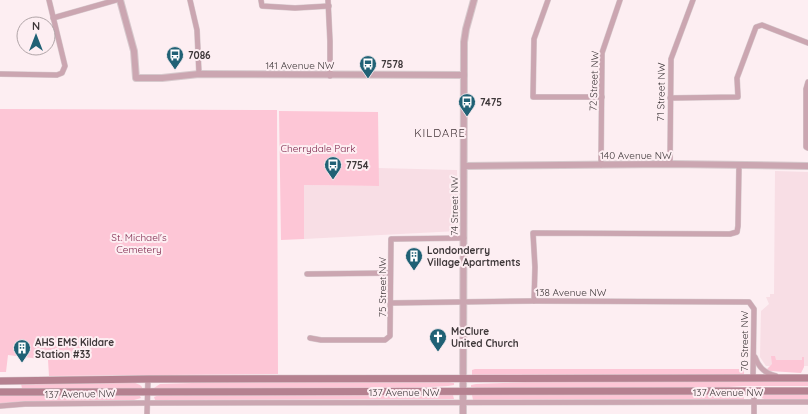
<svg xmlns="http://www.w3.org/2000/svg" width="808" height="414" font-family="Quicksand,sans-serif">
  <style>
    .built { fill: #f8dee5 }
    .green { fill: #fdc6d6 }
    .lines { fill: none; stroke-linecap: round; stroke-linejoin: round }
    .minor-casing { stroke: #d7c9cd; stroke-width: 6 }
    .tertiary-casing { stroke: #d7c9cd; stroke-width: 8 }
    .secondary-casing { stroke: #d7c9cd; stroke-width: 8 }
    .minor { stroke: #cba6b1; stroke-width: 5 }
    .tertiary { stroke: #cba6b1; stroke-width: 6 }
    .secondary { stroke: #b58190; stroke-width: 7 }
    .labels { text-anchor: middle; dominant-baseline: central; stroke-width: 4; stroke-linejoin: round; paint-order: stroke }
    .poi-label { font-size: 10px; font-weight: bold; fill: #3e3739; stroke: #fdeef2; text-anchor: start }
    .street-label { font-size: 10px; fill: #3e3739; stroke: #fdeef2 }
    .park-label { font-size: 10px; fill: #791e45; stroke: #fdeef2 }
    .neighbourhood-label { font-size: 11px; letter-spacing: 1px; fill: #433539; stroke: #fdeef2 }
  </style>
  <rect width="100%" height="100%" fill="#fdeef2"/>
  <g class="built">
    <path d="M 378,168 L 457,170 L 458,231 L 304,239 L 304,185 L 378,186 Z"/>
    <path d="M 775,171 L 808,172 L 808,366 L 766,366 L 760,357 L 761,311 L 769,304 L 766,297 L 770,297 L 770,294 L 774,294 Z"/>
  </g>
  <g class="green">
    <path d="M 0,109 L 277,110 L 278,374 L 49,376 L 48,360 L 8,355 L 6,372 L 0,372 Z"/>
    <path d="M 279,111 L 378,112 L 379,186 L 304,185 L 304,239 L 281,240 Z"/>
    <path d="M 771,356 L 775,356 L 776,360 L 802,360 L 802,357 L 804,357 L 804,367 L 801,373 L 770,371 L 766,370 L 772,364 Z"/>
    <path d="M 475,369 L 744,369 L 744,374 L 741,375 L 472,375 L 472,370 Z"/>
    <path d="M 808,381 L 808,386 L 743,386 L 714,388 L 477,388 L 471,387 L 471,385 L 476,384 L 526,382 Z"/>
    <path d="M 133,382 L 140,385 L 142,387 L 142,389 L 22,389 L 21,383 Z"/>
    <path d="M 224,382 L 449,382 L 454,383 L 454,385 L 448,386 L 394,389 L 154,389 L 154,388 L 160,384 Z"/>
    <path d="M 744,394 L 744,399 L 742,399 L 473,400 L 472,395 Z"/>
    <path d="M 765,394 L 808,394 L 808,399 L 764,399 L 761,398 L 761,396 Z"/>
    <path d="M 0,395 L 135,395 L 140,396 L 141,398 L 134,400 L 36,402 L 0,404 Z"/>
    <path d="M 159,395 L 453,395 L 454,399 L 155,400 L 154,397 Z"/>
  </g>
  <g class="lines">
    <g class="minor-casing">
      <g id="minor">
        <path d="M 190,0 L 197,30 L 199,74"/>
        <path d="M 261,0 L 262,6 L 295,8 L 329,6"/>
        <path d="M 328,0 L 330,41 L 330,76"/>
        <path d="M 548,0 L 534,39 L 533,97 L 602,97"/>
        <path d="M 53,18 L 116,0"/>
        <path d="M 0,74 L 57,75 L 62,73 L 65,66 L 49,0"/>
        <path d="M 808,82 L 806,89 L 806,147 L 808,148"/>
        <path d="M 670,98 L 738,97 L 737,78 L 756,27 L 762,25 L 808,43"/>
        <path d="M 670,164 L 671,59 L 693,0"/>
        <path d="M 601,165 L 602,53 L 620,0"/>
        <path d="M 307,274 L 390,273"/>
        <path d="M 534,301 L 535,267 L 533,233 L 730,234 L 737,232 L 738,226 L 739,165"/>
        <path d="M 390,303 L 534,301 L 749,302 L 754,309 L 753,378"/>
        <path d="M 310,338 L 321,340 L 385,340 L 390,336 L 390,334 L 391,239 L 464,238"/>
        <path d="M 755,357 C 759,368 765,373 776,376"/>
        <path d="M 754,391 L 754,414"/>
        <path d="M 0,406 L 25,404 L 147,403 L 808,402"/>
        <path d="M 147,414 L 148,379"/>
      </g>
    </g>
    <g class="tertiary-casing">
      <g id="tertiary">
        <path d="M 120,0 L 134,51 L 136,78 L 162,78 L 199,74 L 464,75"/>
        <path d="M 464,166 L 670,164 L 808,166"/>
        <path d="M 463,414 L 464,42 L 466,29 L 474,0"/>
      </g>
    </g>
    <g class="secondary-casing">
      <g id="secondary">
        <path d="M 0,381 L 148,379 L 808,378"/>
        <path d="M 0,392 L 808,391"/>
      </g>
    </g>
    <use href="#minor" class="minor"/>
    <use href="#tertiary" class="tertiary"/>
    <use href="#secondary" class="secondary"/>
  </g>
  <defs>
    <g id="bus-pin" transform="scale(0.9)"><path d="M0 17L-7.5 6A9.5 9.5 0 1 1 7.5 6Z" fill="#206175" stroke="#fdeef2"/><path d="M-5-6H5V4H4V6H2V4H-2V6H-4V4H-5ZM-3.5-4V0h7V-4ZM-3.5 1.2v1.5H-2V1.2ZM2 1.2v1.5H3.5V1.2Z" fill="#fff"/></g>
    <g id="building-pin" transform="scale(0.9)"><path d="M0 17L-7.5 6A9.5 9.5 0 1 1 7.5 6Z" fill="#206175" stroke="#fdeef2"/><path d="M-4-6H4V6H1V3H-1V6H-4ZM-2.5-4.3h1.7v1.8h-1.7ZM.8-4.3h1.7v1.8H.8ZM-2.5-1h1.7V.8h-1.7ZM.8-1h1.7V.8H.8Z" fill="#fff"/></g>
    <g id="church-pin" transform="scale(0.9)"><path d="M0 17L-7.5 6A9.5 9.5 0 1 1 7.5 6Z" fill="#206175" stroke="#fdeef2"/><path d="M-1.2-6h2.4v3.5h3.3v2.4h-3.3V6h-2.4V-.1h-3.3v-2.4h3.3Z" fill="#fff"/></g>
  </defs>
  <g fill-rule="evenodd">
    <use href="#bus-pin" x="175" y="55"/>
    <use href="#bus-pin" x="368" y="64"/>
    <use href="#bus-pin" x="467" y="102"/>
    <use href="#bus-pin" x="333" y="165"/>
    <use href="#building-pin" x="414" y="256"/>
    <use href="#church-pin" x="438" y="337"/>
    <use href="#building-pin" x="22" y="348"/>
  </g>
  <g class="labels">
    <g class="poi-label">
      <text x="188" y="55">7086</text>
      <text x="381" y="64">7578</text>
      <text x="480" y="102">7475</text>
      <text x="346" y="165">7754</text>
      <text x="427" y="250">Londonderry<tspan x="427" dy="12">Village Apartments</tspan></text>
      <text x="451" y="331">McClure<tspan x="451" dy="12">United Church</tspan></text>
      <text x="35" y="342">AHS EMS Kildare<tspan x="35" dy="12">Station #33</tspan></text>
    </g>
    <g class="street-label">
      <text x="300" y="65">141 Avenue NW</text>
      <text transform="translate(594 81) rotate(-88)">72 Street NW</text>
      <text transform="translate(661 92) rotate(-89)">71 Street NW</text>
      <text x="636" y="155">140 Avenue NW</text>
      <text transform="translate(454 206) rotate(-90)">74 Street NW</text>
      <text transform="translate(382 287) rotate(-90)">75 Street NW</text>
      <text x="571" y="292">138 Avenue NW</text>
      <text transform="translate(744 341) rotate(-90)">70 Street NW</text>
      <text x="404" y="392">137 Avenue NW</text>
      <text x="728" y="392">137 Avenue NW</text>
      <text transform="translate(80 394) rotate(-1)">137 Avenue NW</text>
    </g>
    <g class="park-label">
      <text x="318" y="148">Cherrydale Park</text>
      <text x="139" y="237">St. Michael's<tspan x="139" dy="12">Cemetery</tspan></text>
    </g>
    <g class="neighbourhood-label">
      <text x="440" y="133">KILDARE</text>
    </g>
  </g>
  <g transform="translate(36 36)"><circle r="19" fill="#fdeef2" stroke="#b1a5a8"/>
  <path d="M0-3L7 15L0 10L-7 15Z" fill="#206175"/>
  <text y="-6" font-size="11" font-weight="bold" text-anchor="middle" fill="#3e3739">N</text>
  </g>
</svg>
